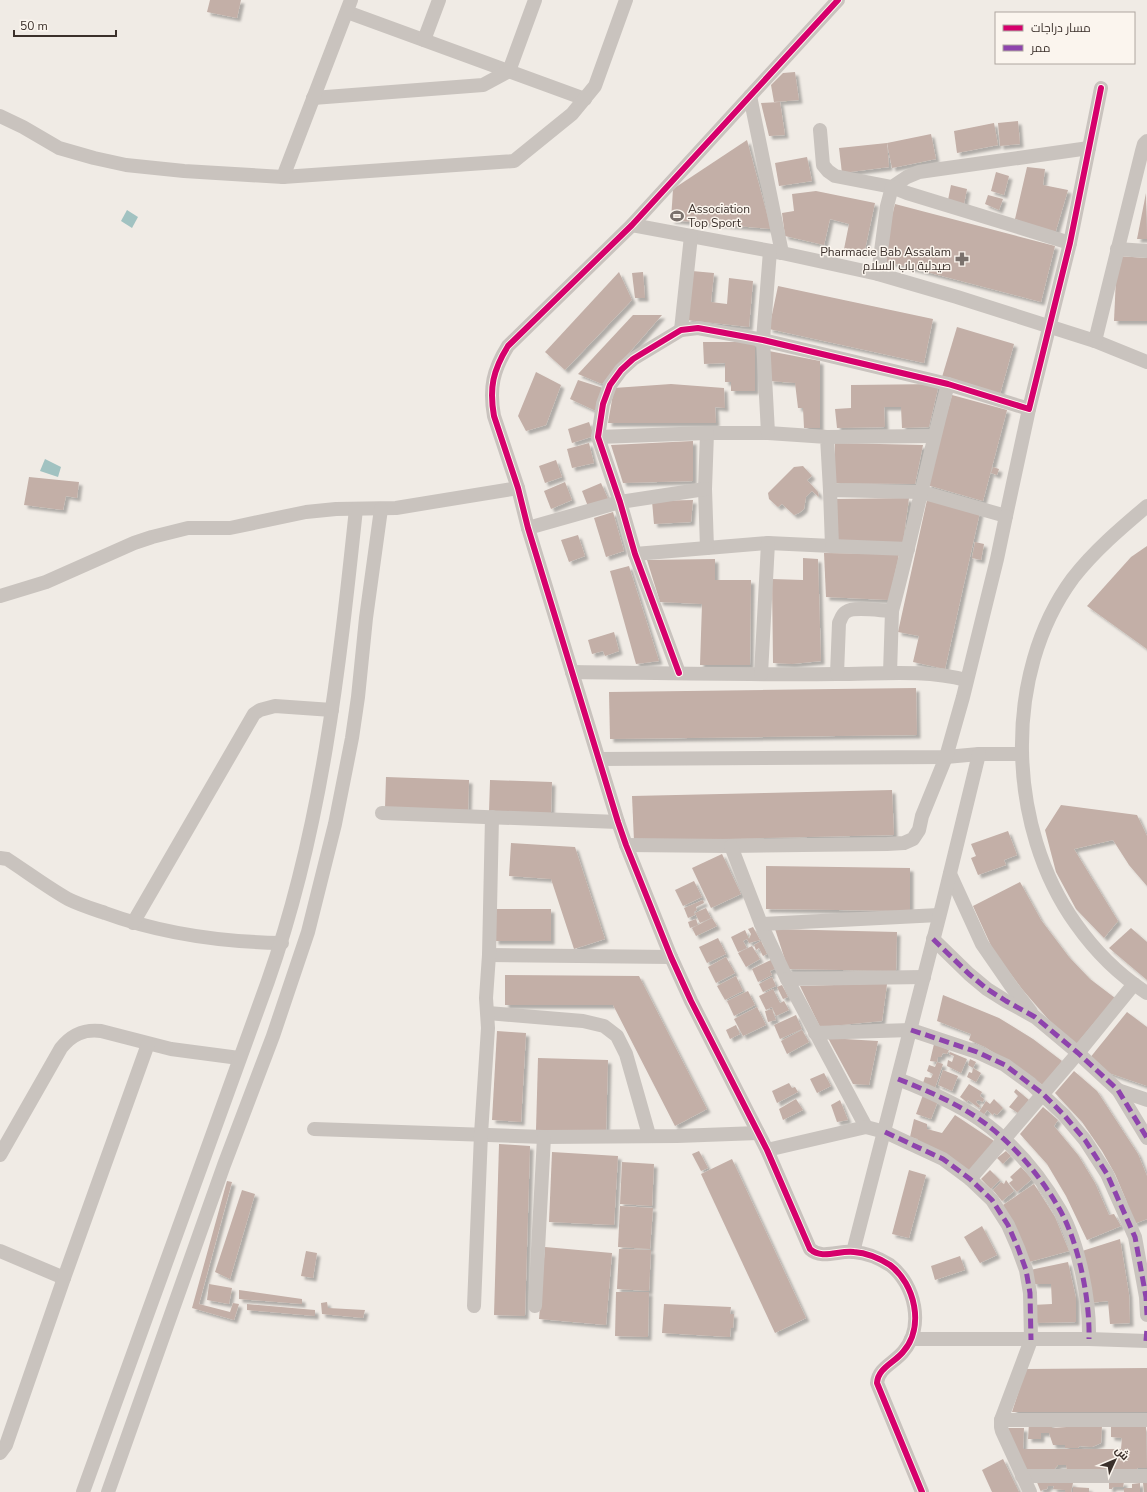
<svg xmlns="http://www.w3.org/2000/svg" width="1147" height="1492" font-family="'Nunito Sans',Cairo,sans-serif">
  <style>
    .water { fill: #a1c2c1 }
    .building { fill: #c3afa7; filter: url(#shadow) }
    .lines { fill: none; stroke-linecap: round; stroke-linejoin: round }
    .minor { stroke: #c9c3be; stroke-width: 14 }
    .quiet { stroke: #8e44ad; stroke-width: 5; stroke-dasharray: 10 5; stroke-linecap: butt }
    .cycleway-casing { stroke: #fbf5ee; stroke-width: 8 }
    .cycleway { stroke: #d6006c; stroke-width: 6 }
    .labels { text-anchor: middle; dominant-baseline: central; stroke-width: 3; stroke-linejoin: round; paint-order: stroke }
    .poi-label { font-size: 12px; fill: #3b302b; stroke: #fbf5ee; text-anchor: start }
  </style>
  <defs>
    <filter id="shadow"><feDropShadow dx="3.5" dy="3.5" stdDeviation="1" flood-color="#0004"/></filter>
  </defs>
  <rect width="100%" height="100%" fill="#f0ebe5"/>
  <g class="water">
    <path d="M 127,210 L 138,217 L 132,228 L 121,221 Z"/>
    <path d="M 45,459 L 61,467 L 58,477 L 40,471 Z"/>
  </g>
  <g class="building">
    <path d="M 210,0 L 241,0 L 237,18 L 207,12 Z"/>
    <path d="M 795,72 L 799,100 L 774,102 L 771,85 L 783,73 Z"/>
    <path d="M 780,102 L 785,135 L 769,136 L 761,103 Z"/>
    <path d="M 1018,121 L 1020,144 L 1000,146 L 998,123 Z"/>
    <path d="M 994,123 L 998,145 L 957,153 L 954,131 Z"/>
    <path d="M 931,134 L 936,159 L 892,168 L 887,143 Z"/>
    <path d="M 747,140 L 771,229 L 671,220 L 673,189 Z"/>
    <path d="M 887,143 L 889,167 L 842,173 L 839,148 Z"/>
    <path d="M 807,157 L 812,181 L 779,186 L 775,163 Z"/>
    <path d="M 1027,167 L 1045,169 L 1043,185 L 1068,190 L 1055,234 L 1015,219 Z"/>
    <path d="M 996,172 L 1009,176 L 1004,195 L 991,191 Z"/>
    <path d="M 951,185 L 967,189 L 964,204 L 948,200 Z"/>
    <path d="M 816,191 L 875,203 L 864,254 L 844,249 L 849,224 L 830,219 L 824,245 L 785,236 L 782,213 L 794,211 L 792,194 Z"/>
    <path d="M 1146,193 L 1147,239 L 1137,239 Z"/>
    <path d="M 988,195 L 1003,199 L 999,210 L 985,204 Z"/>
    <path d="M 895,204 L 1055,246 L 1041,302 L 881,260 Z"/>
    <path d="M 1117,256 L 1147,258 L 1147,321 L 1114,321 Z"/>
    <path d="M 692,271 L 714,273 L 711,302 L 727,304 L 729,278 L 753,281 L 749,327 L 687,320 Z"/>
    <path d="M 619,272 L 632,300 L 565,370 L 545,352 Z"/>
    <path d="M 643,272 L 645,298 L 635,298 L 632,273 Z"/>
    <path d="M 778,286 L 933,319 L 924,363 L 769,329 Z"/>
    <path d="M 633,315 L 662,315 L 602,384 L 578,374 Z"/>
    <path d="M 957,327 L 1014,344 L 1000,394 L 942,377 Z"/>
    <path d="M 703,342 L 755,342 L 755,391 L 731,391 L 731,382 L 725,382 L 725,363 L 704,364 Z"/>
    <path d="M 769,351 L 820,361 L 820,428 L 804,428 L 803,408 L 798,408 L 795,383 L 770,381 Z"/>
    <path d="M 536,372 L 561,385 L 546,425 L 526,431 L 518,416 Z"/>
    <path d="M 578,380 L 603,388 L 596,411 L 570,399 Z"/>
    <path d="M 671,384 L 724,388 L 725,408 L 715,407 L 716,423 L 608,423 L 614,388 Z"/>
    <path d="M 939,384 L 929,427 L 902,428 L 901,407 L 884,407 L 885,427 L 837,428 L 835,409 L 851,408 L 851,385 Z"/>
    <path d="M 952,395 L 1007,410 L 983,501 L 927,485 Z"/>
    <path d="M 589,422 L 594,436 L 572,443 L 568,429 Z"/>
    <path d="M 693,441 L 693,481 L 623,483 L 611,445 Z"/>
    <path d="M 589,443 L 594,463 L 572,468 L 567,449 Z"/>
    <path d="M 835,443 L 923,445 L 915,484 L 835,483 Z"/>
    <path d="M 556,460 L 562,477 L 545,483 L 539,466 Z"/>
    <path d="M 803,466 L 812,476 L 807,480 L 818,492 L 819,497 L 812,491 L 806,497 L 804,509 L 799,513 L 794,515 L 782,504 L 778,507 L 769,499 L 768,493 L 794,467 Z"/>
    <path d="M 993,467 L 999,469 L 997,475 L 991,473 Z"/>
    <path d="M 29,477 L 79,482 L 77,498 L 66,496 L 63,510 L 24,505 Z"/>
    <path d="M 565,482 L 572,500 L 551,509 L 544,491 Z"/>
    <path d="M 601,483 L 609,501 L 589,509 L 582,491 Z"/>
    <path d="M 909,498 L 903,542 L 835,544 L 836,499 Z"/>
    <path d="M 693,500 L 691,522 L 654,524 L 652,501 Z"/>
    <path d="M 927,500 L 980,512 L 945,669 L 913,662 L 919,636 L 898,632 Z"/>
    <path d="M 613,512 L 624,551 L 606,557 L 594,518 Z"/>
    <path d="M 578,535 L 585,556 L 569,562 L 561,540 Z"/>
    <path d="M 975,542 L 984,544 L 981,560 L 972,558 Z"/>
    <path d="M 1147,546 L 1147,649 L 1087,606 L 1131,557 Z"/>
    <path d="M 824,553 L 899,554 L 889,600 L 826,597 Z"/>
    <path d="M 803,558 L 818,559 L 821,661 L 792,664 L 773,663 L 772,579 L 803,580 Z"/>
    <path d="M 715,559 L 715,580 L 751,580 L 750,665 L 700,665 L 702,604 L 660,602 L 647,560 Z"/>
    <path d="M 629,566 L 659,661 L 636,664 L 610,571 Z"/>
    <path d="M 614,632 L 619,651 L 605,656 L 603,651 L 592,654 L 588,640 Z"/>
    <path d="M 916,688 L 917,735 L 610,739 L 609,692 Z"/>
    <path d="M 386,777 L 469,780 L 468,812 L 385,808 Z"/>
    <path d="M 490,780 L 552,782 L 551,813 L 489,812 Z"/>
    <path d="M 892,790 L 894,835 L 634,841 L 632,796 Z"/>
    <path d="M 1061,805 L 1137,815 L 1147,836 L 1147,886 L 1129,865 L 1113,840 L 1074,849 L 1118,921 L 1104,938 L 1076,909 L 1056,872 L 1045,830 Z"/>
    <path d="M 1008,831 L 1017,855 L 1004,860 L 1006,865 L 978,875 L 971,858 L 976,856 L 971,844 Z"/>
    <path d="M 511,843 L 575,847 L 605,939 L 574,949 L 551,879 L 509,876 Z"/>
    <path d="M 722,854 L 741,894 L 711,908 L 692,868 Z"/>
    <path d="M 766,866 L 910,868 L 910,911 L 766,909 Z"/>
    <path d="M 694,881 L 702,897 L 683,906 L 675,890 Z"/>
    <path d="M 1020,882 L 1041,920 L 1069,957 L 1090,979 L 1115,998 L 1075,1045 L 1055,1027 L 1022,989 L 993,950 L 973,906 Z"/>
    <path d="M 703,900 L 704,903 L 696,907 L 697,910 L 694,912 L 695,915 L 688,918 L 684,908 Z"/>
    <path d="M 706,908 L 711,918 L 700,923 L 695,913 Z"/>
    <rect x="495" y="909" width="56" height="32"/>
    <path d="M 712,918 L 717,926 L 696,936 L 692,928 Z"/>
    <path d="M 696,919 L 698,925 L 690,928 L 688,922 Z"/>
    <path d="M 753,927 L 760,940 L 749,943 L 747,939 L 743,941 L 747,948 L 738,952 L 731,937 L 745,930 L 749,939 L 751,934 L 748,929 Z"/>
    <path d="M 1131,928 L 1147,942 L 1147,980 L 1109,948 Z"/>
    <path d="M 775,929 L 897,932 L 896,971 L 788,969 Z"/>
    <path d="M 718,938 L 726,954 L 707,963 L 699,947 Z"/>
    <path d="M 761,941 L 767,954 L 763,956 L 759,948 L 756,950 L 754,945 Z"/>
    <path d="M 752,946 L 760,959 L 746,967 L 738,953 Z"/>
    <path d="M 726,957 L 735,973 L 716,983 L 708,967 Z"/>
    <path d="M 773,959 L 777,968 L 770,971 L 772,975 L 758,982 L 752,969 Z"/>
    <path d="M 505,975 L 639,976 L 707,1109 L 675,1126 L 613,1005 L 505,1005 Z"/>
    <path d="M 736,976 L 743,991 L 725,1000 L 717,986 Z"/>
    <path d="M 772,977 L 776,986 L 763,992 L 759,984 Z"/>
    <path d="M 869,984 L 887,984 L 882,1021 L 820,1027 L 800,986 Z"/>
    <path d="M 782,985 L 788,997 L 783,999 L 777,987 Z"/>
    <path d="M 773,989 L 780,1003 L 784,1001 L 789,1010 L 776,1016 L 771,1005 L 772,1007 L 766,1010 L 759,996 Z"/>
    <path d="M 748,991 L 755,1005 L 734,1016 L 727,1001 Z"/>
    <path d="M 943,995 L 999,1018 L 1033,1039 L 1062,1061 L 1043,1085 L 1014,1065 L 985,1047 L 969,1040 L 971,1034 L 937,1021 Z"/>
    <path d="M 757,1007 L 766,1025 L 743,1036 L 734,1019 Z"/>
    <path d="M 772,1009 L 776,1020 L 768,1022 L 765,1011 Z"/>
    <path d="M 1127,1012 L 1147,1027 L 1147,1086 L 1103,1071 L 1089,1059 Z"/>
    <path d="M 796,1015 L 802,1029 L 780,1039 L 774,1025 Z"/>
    <path d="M 736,1025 L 740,1034 L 730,1039 L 726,1030 Z"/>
    <path d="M 802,1030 L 809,1042 L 787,1054 L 781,1041 Z"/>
    <path d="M 497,1031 L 526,1033 L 521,1122 L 492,1120 Z"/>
    <path d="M 828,1038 L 878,1041 L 869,1085 L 853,1084 Z"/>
    <path d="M 934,1044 L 949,1050 L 947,1054 L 943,1053 L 941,1057 L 938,1057 L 937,1062 L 930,1061 Z"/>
    <path d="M 950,1052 L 967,1059 L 961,1073 L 947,1066 L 948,1060 L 952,1062 L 954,1056 L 949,1054 Z"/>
    <path d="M 538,1058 L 608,1060 L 606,1132 L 536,1130 Z"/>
    <path d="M 970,1059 L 976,1062 L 973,1068 L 968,1065 Z"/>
    <path d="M 937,1062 L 943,1064 L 935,1088 L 923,1083 L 925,1077 L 931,1078 L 933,1074 L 927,1071 L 929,1065 L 935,1067 Z"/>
    <path d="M 973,1068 L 981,1073 L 976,1082 L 967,1077 L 969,1072 L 972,1073 Z"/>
    <path d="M 943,1070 L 958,1076 L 952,1091 L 938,1085 Z"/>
    <path d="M 1074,1071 L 1097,1091 L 1138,1154 L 1147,1176 L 1147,1219 L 1134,1224 L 1126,1200 L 1115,1174 L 1102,1151 L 1082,1122 L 1055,1093 Z"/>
    <path d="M 824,1073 L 831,1086 L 817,1093 L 810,1079 Z"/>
    <path d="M 789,1083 L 792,1088 L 795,1087 L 798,1092 L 777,1103 L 772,1091 Z"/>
    <path d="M 969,1084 L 982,1092 L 980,1096 L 984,1099 L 983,1102 L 978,1100 L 976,1102 L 980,1106 L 979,1108 L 968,1100 L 967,1102 L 960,1097 Z"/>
    <path d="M 1016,1089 L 1029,1100 L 1018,1113 L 1009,1107 L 1018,1096 L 1014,1092 Z"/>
    <path d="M 923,1095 L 938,1101 L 931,1119 L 916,1114 Z"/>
    <path d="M 796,1099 L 803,1110 L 783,1120 L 779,1109 Z"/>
    <path d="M 994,1099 L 1003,1108 L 997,1115 L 994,1113 L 993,1115 L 987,1110 L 983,1116 L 979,1112 L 986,1101 L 990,1104 Z"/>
    <path d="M 840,1100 L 848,1120 L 837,1122 L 831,1105 Z"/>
    <path d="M 1043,1107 L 1058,1120 L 1054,1126 L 1078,1155 L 1095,1183 L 1109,1215 L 1114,1214 L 1121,1226 L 1087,1240 L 1066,1196 L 1047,1164 L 1020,1134 Z"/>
    <path d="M 955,1115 L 994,1141 L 971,1175 L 915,1143 L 918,1139 L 910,1137 L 914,1119 L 927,1124 L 927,1129 L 942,1133 Z"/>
    <path d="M 499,1144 L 530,1146 L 525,1316 L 494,1315 Z"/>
    <path d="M 699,1151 L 708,1168 L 701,1171 L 692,1154 Z"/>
    <path d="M 1006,1151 L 1011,1156 L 1003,1164 L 997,1158 Z"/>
    <path d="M 552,1152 L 618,1156 L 614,1225 L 549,1222 Z"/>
    <path d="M 732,1159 L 806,1318 L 775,1333 L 701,1174 Z"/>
    <path d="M 622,1162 L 654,1164 L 652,1206 L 620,1204 Z"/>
    <path d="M 1021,1167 L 1032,1179 L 1017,1192 L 1009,1183 L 1013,1180 L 1010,1177 Z"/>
    <path d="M 909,1170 L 926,1175 L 909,1238 L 892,1234 Z"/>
    <path d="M 990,1170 L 1000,1180 L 991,1189 L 981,1179 Z"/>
    <path d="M 1006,1180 L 1014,1191 L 1002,1201 L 993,1190 L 1001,1182 L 1004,1184 Z"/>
    <path d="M 227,1181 L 232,1182 L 199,1304 L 230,1312 L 233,1303 L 239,1304 L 234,1320 L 192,1308 Z"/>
    <path d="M 1034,1184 L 1055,1217 L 1069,1251 L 1029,1262 L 1003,1205 Z"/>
    <path d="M 242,1190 L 255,1194 L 230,1279 L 215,1272 Z"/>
    <path d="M 620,1206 L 653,1208 L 650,1249 L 618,1247 Z"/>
    <path d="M 982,1226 L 997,1255 L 980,1263 L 964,1237 Z"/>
    <path d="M 1120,1239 L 1129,1294 L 1130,1323 L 1110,1324 L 1108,1301 L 1090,1303 L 1079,1252 Z"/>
    <path d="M 545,1247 L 612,1253 L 606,1325 L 539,1319 Z"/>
    <path d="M 619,1249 L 651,1250 L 649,1291 L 617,1289 Z"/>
    <path d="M 306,1251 L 317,1253 L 313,1278 L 301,1276 Z"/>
    <path d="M 960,1256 L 965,1270 L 935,1280 L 931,1266 Z"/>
    <path d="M 1068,1262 L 1076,1298 L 1076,1322 L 1034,1323 L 1032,1305 L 1052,1304 L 1051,1284 L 1034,1284 L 1030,1270 Z"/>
    <path d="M 209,1284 L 232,1288 L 229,1304 L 207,1300 Z"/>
    <path d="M 239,1290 L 302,1299 L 302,1304 L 239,1299 Z"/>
    <path d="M 616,1292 L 649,1292 L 648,1337 L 615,1336 Z"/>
    <path d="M 327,1302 L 328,1308 L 365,1310 L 363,1318 L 322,1314 L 321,1303 Z"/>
    <path d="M 247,1304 L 315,1310 L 315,1316 L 247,1310 Z"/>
    <path d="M 664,1304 L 731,1307 L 730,1314 L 734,1314 L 733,1328 L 731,1328 L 730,1337 L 662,1333 Z"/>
    <path d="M 1147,1368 L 1147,1412 L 1012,1412 L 1026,1369 Z"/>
    <path d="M 1051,1422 L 1052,1428 L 1081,1426 L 1102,1426 L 1101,1443 L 1092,1447 L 1080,1446 L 1078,1448 L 1065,1448 L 1065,1445 L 1053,1445 L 1049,1433 L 1041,1433 L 1041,1439 L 1028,1439 L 1029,1423 Z"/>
    <path d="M 1111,1423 L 1122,1427 L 1146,1427 L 1147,1468 L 1138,1468 L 1134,1471 L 1067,1471 L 1066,1465 L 1058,1465 L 1051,1473 L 1024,1471 L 1006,1428 L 1024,1428 L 1023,1449 L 1121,1449 L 1122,1438 L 1111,1437 Z"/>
    <path d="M 1003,1459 L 1019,1492 L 992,1492 L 982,1470 Z"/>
    <path d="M 1036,1480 L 1073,1483 L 1071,1492 L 1065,1492 L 1065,1490 L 1053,1489 L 1054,1486 L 1048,1486 L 1047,1489 L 1042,1490 L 1041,1492 Z"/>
    <path d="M 1109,1482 L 1124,1482 L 1123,1487 L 1113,1487 L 1112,1489 L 1109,1489 Z"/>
    <path d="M 1147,1482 L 1147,1492 L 1144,1492 L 1143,1483 Z"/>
    <path d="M 1140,1483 L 1140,1492 L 1124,1492 L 1124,1488 L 1132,1488 L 1132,1484 Z"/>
    <path d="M 1073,1487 L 1089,1488 L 1089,1492 L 1073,1492 Z"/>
  </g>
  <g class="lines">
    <g class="minor">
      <path d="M 838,0 L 632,225 L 508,346 C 493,370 489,388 494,416 L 518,488 L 528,528 L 618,822 L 626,845 L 671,957 L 691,1001 L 767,1150 L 810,1249 C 822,1260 839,1250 854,1252 C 867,1253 879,1258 890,1265 C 915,1284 925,1327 903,1352 C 894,1363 878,1368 877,1383 L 922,1492"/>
      <path d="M 347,12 L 585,99"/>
      <path d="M 424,40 L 439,0"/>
      <path d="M 750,96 L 782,253"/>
      <path d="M 313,98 L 483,85 L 509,71 L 535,0"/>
      <path d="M 0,116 L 23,127 L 59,148 L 94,158 L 126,165 L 184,171 L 283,177 L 514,161 L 572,114 L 595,86 L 626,0"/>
      <path d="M 820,130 L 823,165 L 828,171 L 835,176 L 892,187 L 907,177 L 919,172 L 1089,148"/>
      <path d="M 283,177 L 351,0"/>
      <path d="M 632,225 L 782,253 L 878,274 L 957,297 L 1095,341 L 1147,362"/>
      <path d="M 1117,249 L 1147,251"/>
      <path d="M 878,274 L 887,206 L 892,187 L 907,193 L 1070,243"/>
      <path d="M 681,330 L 691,236"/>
      <path d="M 1095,341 L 1142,151 L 1144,144 L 1147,141"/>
      <path d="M 707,433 L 768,433 L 827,437 L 830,490 L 832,546 L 768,543 L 707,548 L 705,489 Z"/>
      <path d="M 768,433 L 763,340 L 770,251"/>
      <path d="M 598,437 L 707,433"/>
      <path d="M 827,437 L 934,436"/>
      <path d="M 830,490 L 921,492 L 1006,516 L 1029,409"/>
      <path d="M 1147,506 C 1121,528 1094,551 1073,578 C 1002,674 1007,828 1076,924 C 1095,951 1119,975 1147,993"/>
      <path d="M 528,528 L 620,502 L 705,489"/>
      <path d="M 832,546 L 908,549"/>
      <path d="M 635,554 L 707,548"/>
      <path d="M 0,596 L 46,582 L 134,543 L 152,537 L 188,528 L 230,528 L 306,512 L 336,509 L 396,508 L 518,488"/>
      <path d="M 572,672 C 660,673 748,675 836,674 C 880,674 924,669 966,680"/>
      <path d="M 679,673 L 635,554 L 620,502 L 598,437 L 603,404 L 610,385 L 621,370 L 633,359 L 681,330 L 698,328 L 763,340 L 948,384 L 1029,409 L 1070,243 L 1101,88"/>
      <path d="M 890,673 L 892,611"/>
      <path d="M 761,674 L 768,543"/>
      <path d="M 837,674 L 839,623 C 841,619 842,614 846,612 C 854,606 882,611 892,611 C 912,536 928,459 948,384"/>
      <path d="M 599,759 L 946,757 L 979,754 L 1022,754"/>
      <path d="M 382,813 L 618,822"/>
      <path d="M 626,845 L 731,846 L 887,844 L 904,843 L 913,839 L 919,830 L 922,816 L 946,757 L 963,697 L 997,559 L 1006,516"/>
      <path d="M 731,846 L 761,924 L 787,979 L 866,1127 L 767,1150"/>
      <path d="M 0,858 L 7,859 C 27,872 47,887 68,899 C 80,905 93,909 105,913 C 162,934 221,942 282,943"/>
      <path d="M 950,874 L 982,944 L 1011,986 L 1031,1012"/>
      <path d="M 133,923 L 254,714 L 260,710 L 275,706 L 332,710"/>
      <path d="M 761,924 L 939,915"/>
      <path d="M 933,939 L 969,974 L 987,989 L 1006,1001 L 1035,1017 L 1078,1053 L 1118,1090 L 1147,1138"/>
      <path d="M 489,955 L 671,957"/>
      <path d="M 787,979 L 924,977"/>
      <path d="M 488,1013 L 583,1021 L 604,1026 L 617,1036 L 626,1054 L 649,1135"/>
      <path d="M 815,1033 L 911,1030 L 977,1052 L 1005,1065 L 1031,1084 L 1064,1115 L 1085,1140 L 1107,1174 L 1135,1237 L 1146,1297 L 1147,1315"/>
      <path d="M 898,1079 C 926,1090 954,1102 979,1119 C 1012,1142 1040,1175 1060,1210 C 1079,1244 1090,1300 1089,1339"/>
      <path d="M 1118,1090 L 1147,1100"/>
      <path d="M 866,1127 L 885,1132 L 943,1159 L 970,1179 L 992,1200 L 1008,1225 L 1018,1248 L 1026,1270 L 1030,1293 L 1031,1340 L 1001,1420"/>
      <path d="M 314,1129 L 544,1137 L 677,1136 L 758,1133"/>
      <path d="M 0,1155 L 61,1048 C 72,1034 84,1029 101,1031 L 171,1049 L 239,1058"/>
      <path d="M 970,1179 L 1078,1053 L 1134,984"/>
      <path d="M 0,1251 L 64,1278"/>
      <path d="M 853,1252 L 942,906 L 979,754"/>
      <path d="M 474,1306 L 481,1134 L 488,1028 L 486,998 L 489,955 L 492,817"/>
      <path d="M 535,1306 L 544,1137"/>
      <path d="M 911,1339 L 1089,1339 L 1147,1341"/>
      <path d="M 0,1453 L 6,1445 L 64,1278 L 148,1044"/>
      <path d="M 1022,1476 L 1147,1476"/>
      <path d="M 83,1492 L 268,981 C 322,828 339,670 356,509"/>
      <path d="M 108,1492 L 224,1165 L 273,1036 L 308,932 L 335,824 L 352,738 L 358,697 L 366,618 L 381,509"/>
      <path d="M 1030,1492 L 1002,1431 L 1001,1427 L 1001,1420 L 1147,1420"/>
    </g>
    <g class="quiet">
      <path d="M 933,939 L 969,974 L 987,989 L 1006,1001 L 1035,1017 L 1078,1053 L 1118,1090 L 1147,1138"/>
      <path d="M 911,1030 L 977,1052 L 1005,1065 L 1043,1094 L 1064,1115 L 1085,1140 L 1107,1174 L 1135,1237 L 1146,1297 L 1147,1315"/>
      <path d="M 898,1079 C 926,1090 954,1102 979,1119 C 1012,1142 1040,1175 1060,1210 C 1079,1244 1090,1300 1089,1339"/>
      <path d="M 885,1132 L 943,1159 L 970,1179 L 992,1200 L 1008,1225 L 1018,1248 L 1026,1270 L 1030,1293 L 1031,1340"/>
      <path d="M 1146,1341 L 1147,1328"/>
    </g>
    <g class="cycleway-casing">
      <g id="cycleway">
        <path d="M 838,0 L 632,225 L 508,346 C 493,370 489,388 494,416 L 518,488 L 528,528 L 618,822 L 626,845 L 671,957 L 691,1001 L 767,1150 L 810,1249 C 822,1260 839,1250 854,1252 C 867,1253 879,1258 890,1265 C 915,1284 925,1327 903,1352 C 894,1363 878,1368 877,1383 L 922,1492"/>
        <path d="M 679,673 L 635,554 L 620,502 L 598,437 L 603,404 L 610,385 L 621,370 L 633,359 L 681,330 L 698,328 L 763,340 L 948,384 L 1029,409 L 1070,243 L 1101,88"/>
      </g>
    </g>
    <use href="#cycleway" class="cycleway"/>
  </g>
  <defs>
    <g id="stadium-bare" transform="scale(1.08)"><path d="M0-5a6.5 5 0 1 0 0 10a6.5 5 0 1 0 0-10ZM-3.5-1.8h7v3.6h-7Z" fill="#7a716c" stroke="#fbf5ee" stroke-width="2.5" paint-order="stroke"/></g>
    <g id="pharmacy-bare" transform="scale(1.08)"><path d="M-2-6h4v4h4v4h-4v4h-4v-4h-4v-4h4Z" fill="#7a716c" stroke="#fbf5ee" stroke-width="2.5" paint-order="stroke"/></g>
  </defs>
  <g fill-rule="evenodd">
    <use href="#stadium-bare" x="677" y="216"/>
    <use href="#pharmacy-bare" x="962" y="259"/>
  </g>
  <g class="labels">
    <g class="poi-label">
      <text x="688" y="209">Association<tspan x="688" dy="14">Top Sport</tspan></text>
      <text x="951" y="252" text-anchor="end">Pharmacie Bab Assalam<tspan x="951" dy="14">صيدلية باب السلام</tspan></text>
    </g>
  </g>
  <rect x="995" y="12" width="140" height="52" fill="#fbf5ee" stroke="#aea6a0"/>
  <rect x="1003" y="25" width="20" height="6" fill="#d6006c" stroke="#aea6a0"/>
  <text x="1031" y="32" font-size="12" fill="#3b302b">مسار دراجات</text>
  <rect x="1003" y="45" width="20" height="6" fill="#8e44ad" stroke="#aea6a0"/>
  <text x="1031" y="52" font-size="12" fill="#3b302b">ممر</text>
  <g transform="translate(1115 1460) rotate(46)" stroke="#fbf5ee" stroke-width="3" paint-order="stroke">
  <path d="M0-3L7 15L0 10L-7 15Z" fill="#3b302b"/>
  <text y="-6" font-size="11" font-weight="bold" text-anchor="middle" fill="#3b302b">ش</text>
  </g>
  <path d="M14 30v6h102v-6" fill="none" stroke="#3b302b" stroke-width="2"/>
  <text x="20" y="30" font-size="12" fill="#3b302b" stroke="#fbf5ee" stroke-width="3" paint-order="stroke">50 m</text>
</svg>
